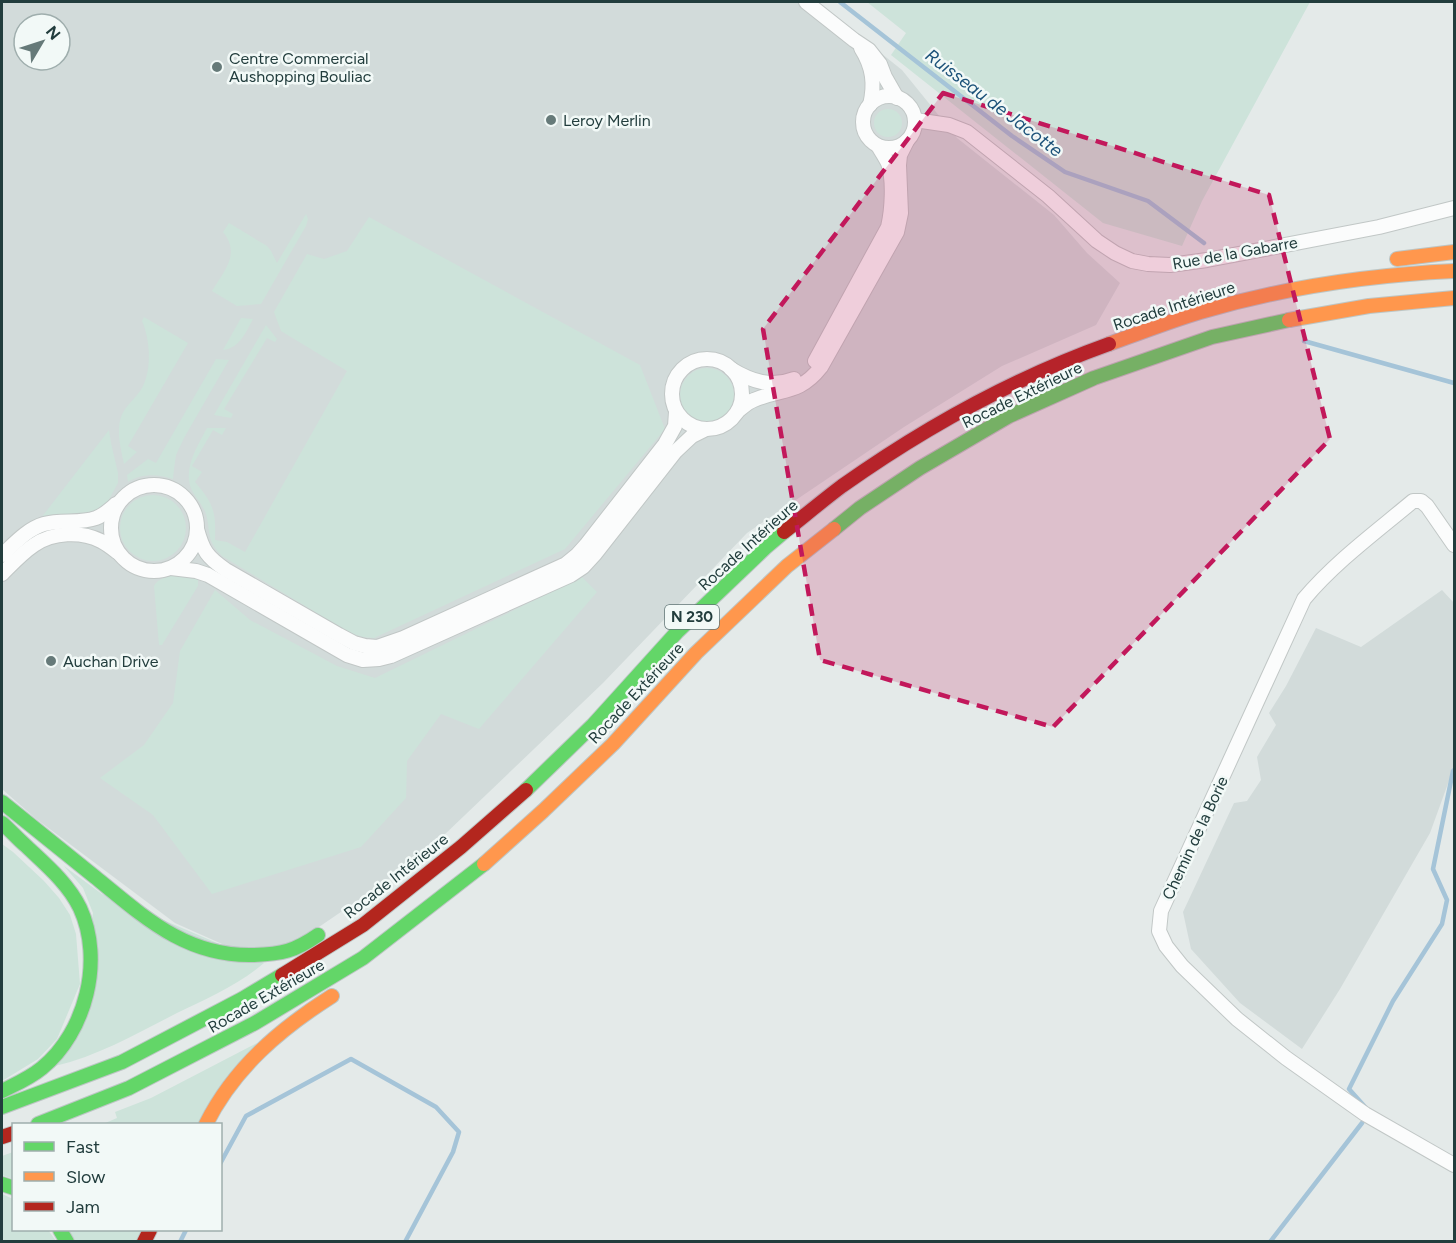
<svg xmlns="http://www.w3.org/2000/svg" width="1456" height="1243" font-family="Figtree,sans-serif">
  <style>
    .built { fill: #d2dbda; fill-rule: evenodd }
    .green { fill: #cde3da }
    .lines { fill: none; stroke-linecap: round; stroke-linejoin: round }
    .stream { stroke: #a5c4d8; stroke-width: 4.5 }
    .street-casing { stroke: #c1c7c6; stroke-width: 16 }
    .fast-casing { stroke: #bdc6c5; stroke-width: 16 }
    .slow-casing { stroke: #bdc6c5; stroke-width: 16 }
    .jam-casing { stroke: #bdc6c5; stroke-width: 16 }
    .street { stroke: #fbfcfc; stroke-width: 14 }
    .fast { stroke: #63d668; stroke-width: 14 }
    .slow { stroke: #ff974d; stroke-width: 14 }
    .jam { stroke: #b3261e; stroke-width: 14 }
    .marked { fill: #c2185b; fill-opacity: 0.2; stroke: #c2185b; stroke-width: 4.5; stroke-dasharray: 12 8; stroke-linejoin: round }
    .poi-dot { fill: #667a79; stroke: #f2f9f7; stroke-width: 2 }
    .labels { text-anchor: middle; dominant-baseline: central; stroke-width: 5; stroke-linejoin: round; paint-order: stroke }
    .shield { fill: #f2f9f7; stroke: #607575; stroke-width: 1.5 }
    .shield-label { font-size: 15px; font-weight: bold; fill: #223d3d }
    .poi-label { font-size: 16px; fill: #223d3d; stroke: #f2f9f7; text-anchor: start }
    .street-label { font-size: 16px; fill: #223d3d; stroke: #f2f9f7 }
    .water-label { font-size: 18px; font-style: italic; fill: #1c5279; stroke: #f2f9f7 }
  </style>
  <rect width="100%" height="100%" fill="#e4eae9"/>
  <g class="built">
    <path d="M 2,2 L 817,2 L 902,70 L 957,138 L 1054,215 L 1087,253 L 1120,283 L 1096,325 L 1002,366 L 904,427 L 747,533 L 603,683 L 420,858 L 294,944 L 240,952 L 175,923 L 35,818 L 2,789 ZM 24,24 L 60,24 L 60,60 L 24,60 Z"/>
    <path d="M 1442,590 L 1454,603 L 1454,767 L 1430,833 L 1340,989 L 1302,1049 L 1240,1003 L 1191,949 L 1183,912 L 1234,803 L 1247,801 L 1261,780 L 1257,757 L 1276,725 L 1269,713 L 1286,686 L 1316,628 L 1361,647 Z"/>
  </g>
  <g class="green">
    <path d="M 867,2 L 1310,2 L 1202,201 L 1182,246 L 1103,223 L 891,55 L 906,33 Z"/>
    <circle cx="888" cy="123" r="14"/>
    <path d="M 306,214 L 308,219 L 306,226 L 261,304 L 237,306 L 212,291 C 224,271 241,254 223,232 L 229,223 L 267,246 L 271,251 L 277,263 Z"/>
    <path d="M 369,217 L 640,365 L 665,429 L 565,549 L 374,638 L 363,637 L 350,633 L 222,556 C 206,540 211,533 206,514 C 203,505 198,501 194,494 C 180,473 197,447 207,428 L 226,428 L 222,435 L 213,430 L 192,466 L 202,472 L 195,482 C 214,504 216,512 215,540 L 227,542 L 245,552 L 347,371 L 281,331 L 274,312 L 307,254 L 324,259 L 347,251 Z"/>
    <path d="M 144,317 L 188,343 L 128,446 L 137,452 L 124,464 C 121,450 116,431 121,417 C 125,405 138,397 143,386 C 152,368 150,339 142,321 Z"/>
    <path d="M 241,318 L 253,319 C 246,332 240,348 223,350 Z"/>
    <path d="M 266,325 L 277,339 L 275,342 L 267,338 L 224,409 L 233,414 L 231,418 L 214,415 Z"/>
    <path d="M 216,359 L 229,360 L 184,438 L 176,455 L 174,469 L 173,479 C 159,474 141,473 128,482 L 127,475 L 148,459 L 156,463 Z"/>
    <circle cx="707" cy="395" r="27"/>
    <path d="M 109,430 L 111,443 L 118,473 L 118,483 L 107,503 L 101,509 L 91,514 L 41,518 Z"/>
    <circle cx="153" cy="528" r="33"/>
    <path d="M 184,573 L 196,577 L 198,580 L 198,586 L 162,645 L 159,645 L 154,586 C 159,576 174,576 184,573 Z"/>
    <path d="M 582,577 L 597,592 L 479,729 L 441,714 L 407,761 L 406,798 L 361,847 L 212,894 L 153,815 L 100,778 L 144,745 L 173,703 L 180,651 L 215,590 L 250,620 L 337,666 L 375,678 Z"/>
    <path d="M 2,844 L 13,852 L 44,881 L 59,898 L 70,915 L 76,934 L 80,984 L 57,1039 L 38,1059 L 2,1081 Z"/>
    <path d="M 64,866 L 102,894 L 264,963 C 240,984 206,999 177,1013 C 138,1033 98,1056 55,1066 L 73,1045 L 93,913 L 83,888 Z"/>
    <path d="M 257,1043 L 198,1124 L 103,1124 L 117,1118 L 115,1112 L 151,1098 Z"/>
    <path d="M 13,1152 L 13,1179 L 2,1175 L 2,1156 Z"/>
    <path d="M 2,1194 L 13,1199 L 14,1230 L 48,1230 L 56,1241 L 2,1241 Z"/>
    <path d="M 69,1230 L 142,1230 L 136,1242 L 75,1241 Z"/>
  </g>
  <g class="lines">
    <g class="stream">
      <path d="M 840,2 L 1012,136 L 1065,172 L 1148,201 L 1204,243"/>
      <path d="M 1304,341 L 1454,383"/>
      <path d="M 1366,1108 L 1349,1089 L 1393,1001 L 1442,924 L 1447,900 L 1433,869 L 1453,771 L 1454,770"/>
      <path d="M 220,1164 L 246,1116 L 351,1059 L 436,1107 L 459,1132 L 453,1152 L 405,1242"/>
      <path d="M 180,1242 L 186,1230"/>
      <path d="M 1270,1242 L 1362,1123"/>
    </g>
    <g class="street-casing">
      <g id="street">
        <path d="M 806,2 L 854,40 L 869,50 L 880,64 L 885,77 L 897,98"/>
        <path d="M 861,48 C 873,67 875,84 870,105"/>
        <circle cx="889" cy="122" r="26"/>
        <path d="M 915,120 L 949,125 L 967,132 L 1048,196 L 1097,241 L 1115,253 L 1132,261 L 1148,264 L 1170,265 L 1207,260 L 1379,227 L 1454,208"/>
        <circle cx="707" cy="394" r="35"/>
        <path d="M 815,361 L 888,227 C 892,210 894,179 888,163 C 885,157 881,151 878,146"/>
        <path d="M 731,369 C 751,381 771,388 794,379"/>
        <path d="M 738,411 C 743,407 748,402 754,400 C 782,388 799,395 821,367 L 897,232 L 901,213 L 899,165 L 900,155 L 907,141"/>
        <circle cx="154" cy="528" r="43"/>
        <path d="M 197,529 C 203,551 207,557 226,570 L 339,635 L 354,643 L 365,646 L 377,647 L 403,638 L 566,564 L 577,555 L 586,545 L 665,444 L 675,426 L 676,412"/>
        <path d="M 1454,545 L 1427,506 L 1421,501 L 1413,501 C 1376,532 1335,562 1304,599 L 1161,911 L 1159,931 L 1166,946 L 1182,966 L 1237,1019 L 1286,1058 L 1365,1114 L 1454,1165"/>
        <path d="M 2,555 C 14,544 27,529 44,524 C 61,519 80,524 96,518 C 104,515 110,509 116,504"/>
        <path d="M 171,568 L 196,571 L 208,575 L 347,655 L 363,660 L 379,659 L 391,656 L 571,575 L 583,567 L 595,554 L 675,452 L 692,436 L 704,430"/>
        <path d="M 2,574 C 12,564 22,553 34,545 C 53,532 81,531 101,541 C 107,544 112,548 117,552"/>
      </g>
    </g>
    <g class="fast-casing">
      <g id="fast">
        <path d="M 834,529 L 860,508 L 920,468 L 1009,416 L 1094,378 L 1212,337 L 1289,320"/>
        <path d="M 526,790 L 593,725 L 677,632 L 765,548 L 784,532"/>
        <path d="M 2,802 C 33,827 64,852 95,877 C 144,917 186,957 254,955 C 282,954 295,951 318,935"/>
        <path d="M 2,823 C 10,830 17,838 25,845 C 45,864 68,883 80,908 C 104,960 86,1032 42,1068 C 30,1078 16,1084 2,1091"/>
        <path d="M 2,1107 L 122,1062 L 242,999 L 282,975"/>
        <path d="M 38,1124 L 129,1088 L 255,1023 L 363,958 L 484,864"/>
        <path d="M 2,1184 L 14,1188"/>
        <path d="M 60,1230 L 67,1242"/>
      </g>
    </g>
    <g class="slow-casing">
      <g id="slow">
        <path d="M 1397,259 L 1454,252"/>
        <path d="M 1289,320 L 1369,306 L 1454,298"/>
        <path d="M 1109,344 C 1139,333 1170,321 1200,312 C 1282,288 1369,275 1454,271"/>
        <path d="M 484,864 L 543,811 L 613,744 L 696,653 L 787,566 L 834,529"/>
        <path d="M 206,1124 C 234,1068 280,1029 332,996"/>
      </g>
    </g>
    <g class="jam-casing">
      <g id="jam">
        <path d="M 784,532 C 803,517 822,501 842,486 C 924,428 1014,378 1109,344"/>
        <path d="M 282,975 L 363,925 L 461,847 L 526,790"/>
        <path d="M 2,1137 L 14,1133"/>
        <path d="M 144,1242 L 150,1230"/>
      </g>
    </g>
    <use href="#street" class="street"/>
    <use href="#fast" class="fast"/>
    <use href="#slow" class="slow"/>
    <use href="#jam" class="jam"/>
  </g>
  <path class="marked" d="M 943,93 L 1269,195 L 1330,439 L 1053,727 L 820,660 L 763,329 Z"/>
  <g class="poi-dot">
    <circle cx="217" cy="67" r="6"/>
    <circle cx="551" cy="120" r="6"/>
    <circle cx="51" cy="661" r="6"/>
  </g>
  <g class="labels">
    <rect class="shield" x="665" y="605" width="54" height="24" rx="4.5"/>
    <g class="shield-label">
      <text x="692" y="617">N 230</text>
    </g>
    <g class="poi-label">
      <text x="229" y="58">Centre Commercial<tspan x="229" dy="18">Aushopping Bouliac</tspan></text>
      <text x="563" y="120">Leroy Merlin</text>
      <text x="63" y="661">Auchan Drive</text>
    </g>
    <g class="street-label">
      <text transform="translate(1235 253) rotate(-10)">Rue de la Gabarre</text>
      <text transform="translate(1174 306) rotate(-18)">Rocade Intérieure</text>
      <text transform="translate(1022 395) rotate(-26)">Rocade Extérieure</text>
      <text transform="translate(748 545) rotate(-42)">Rocade Intérieure</text>
      <text transform="translate(636 693) rotate(-47)">Rocade Extérieure</text>
      <text transform="translate(1195 838) rotate(-65)">Chemin de la Borie</text>
      <text transform="translate(396 876) rotate(-38)">Rocade Intérieure</text>
      <text transform="translate(266 996) rotate(-30)">Rocade Extérieure</text>
    </g>
    <g class="water-label">
      <text transform="translate(994 103) rotate(37)">Ruisseau de Jacotte</text>
    </g>
  </g>
  <rect width="1456" height="1243" fill="none" stroke="#223d3d" stroke-width="6"/>
  <rect x="12" y="1123" width="210" height="108" fill="#f2f9f7" stroke="#9faead" stroke-width="1.5"/>
  <rect x="24" y="1142" width="30" height="9" fill="#63d668" stroke="#9faead" stroke-width="1.5"/>
  <text x="66" y="1153" font-size="18" fill="#223d3d">Fast</text>
  <rect x="24" y="1172" width="30" height="9" fill="#ff974d" stroke="#9faead" stroke-width="1.5"/>
  <text x="66" y="1183" font-size="18" fill="#223d3d">Slow</text>
  <rect x="24" y="1202" width="30" height="9" fill="#b3261e" stroke="#9faead" stroke-width="1.5"/>
  <text x="66" y="1213" font-size="18" fill="#223d3d">Jam</text>
  <g transform="translate(42 42) rotate(51)"><circle r="28" fill="#f2f9f7" stroke="#9faead" stroke-width="1.5"/>
  <path d="M0-4.5L10 22L0 15L-10 22Z" fill="#667a79"/>
  <text y="-9" font-size="16" font-weight="bold" text-anchor="middle" fill="#223d3d">N</text>
  </g>
</svg>
